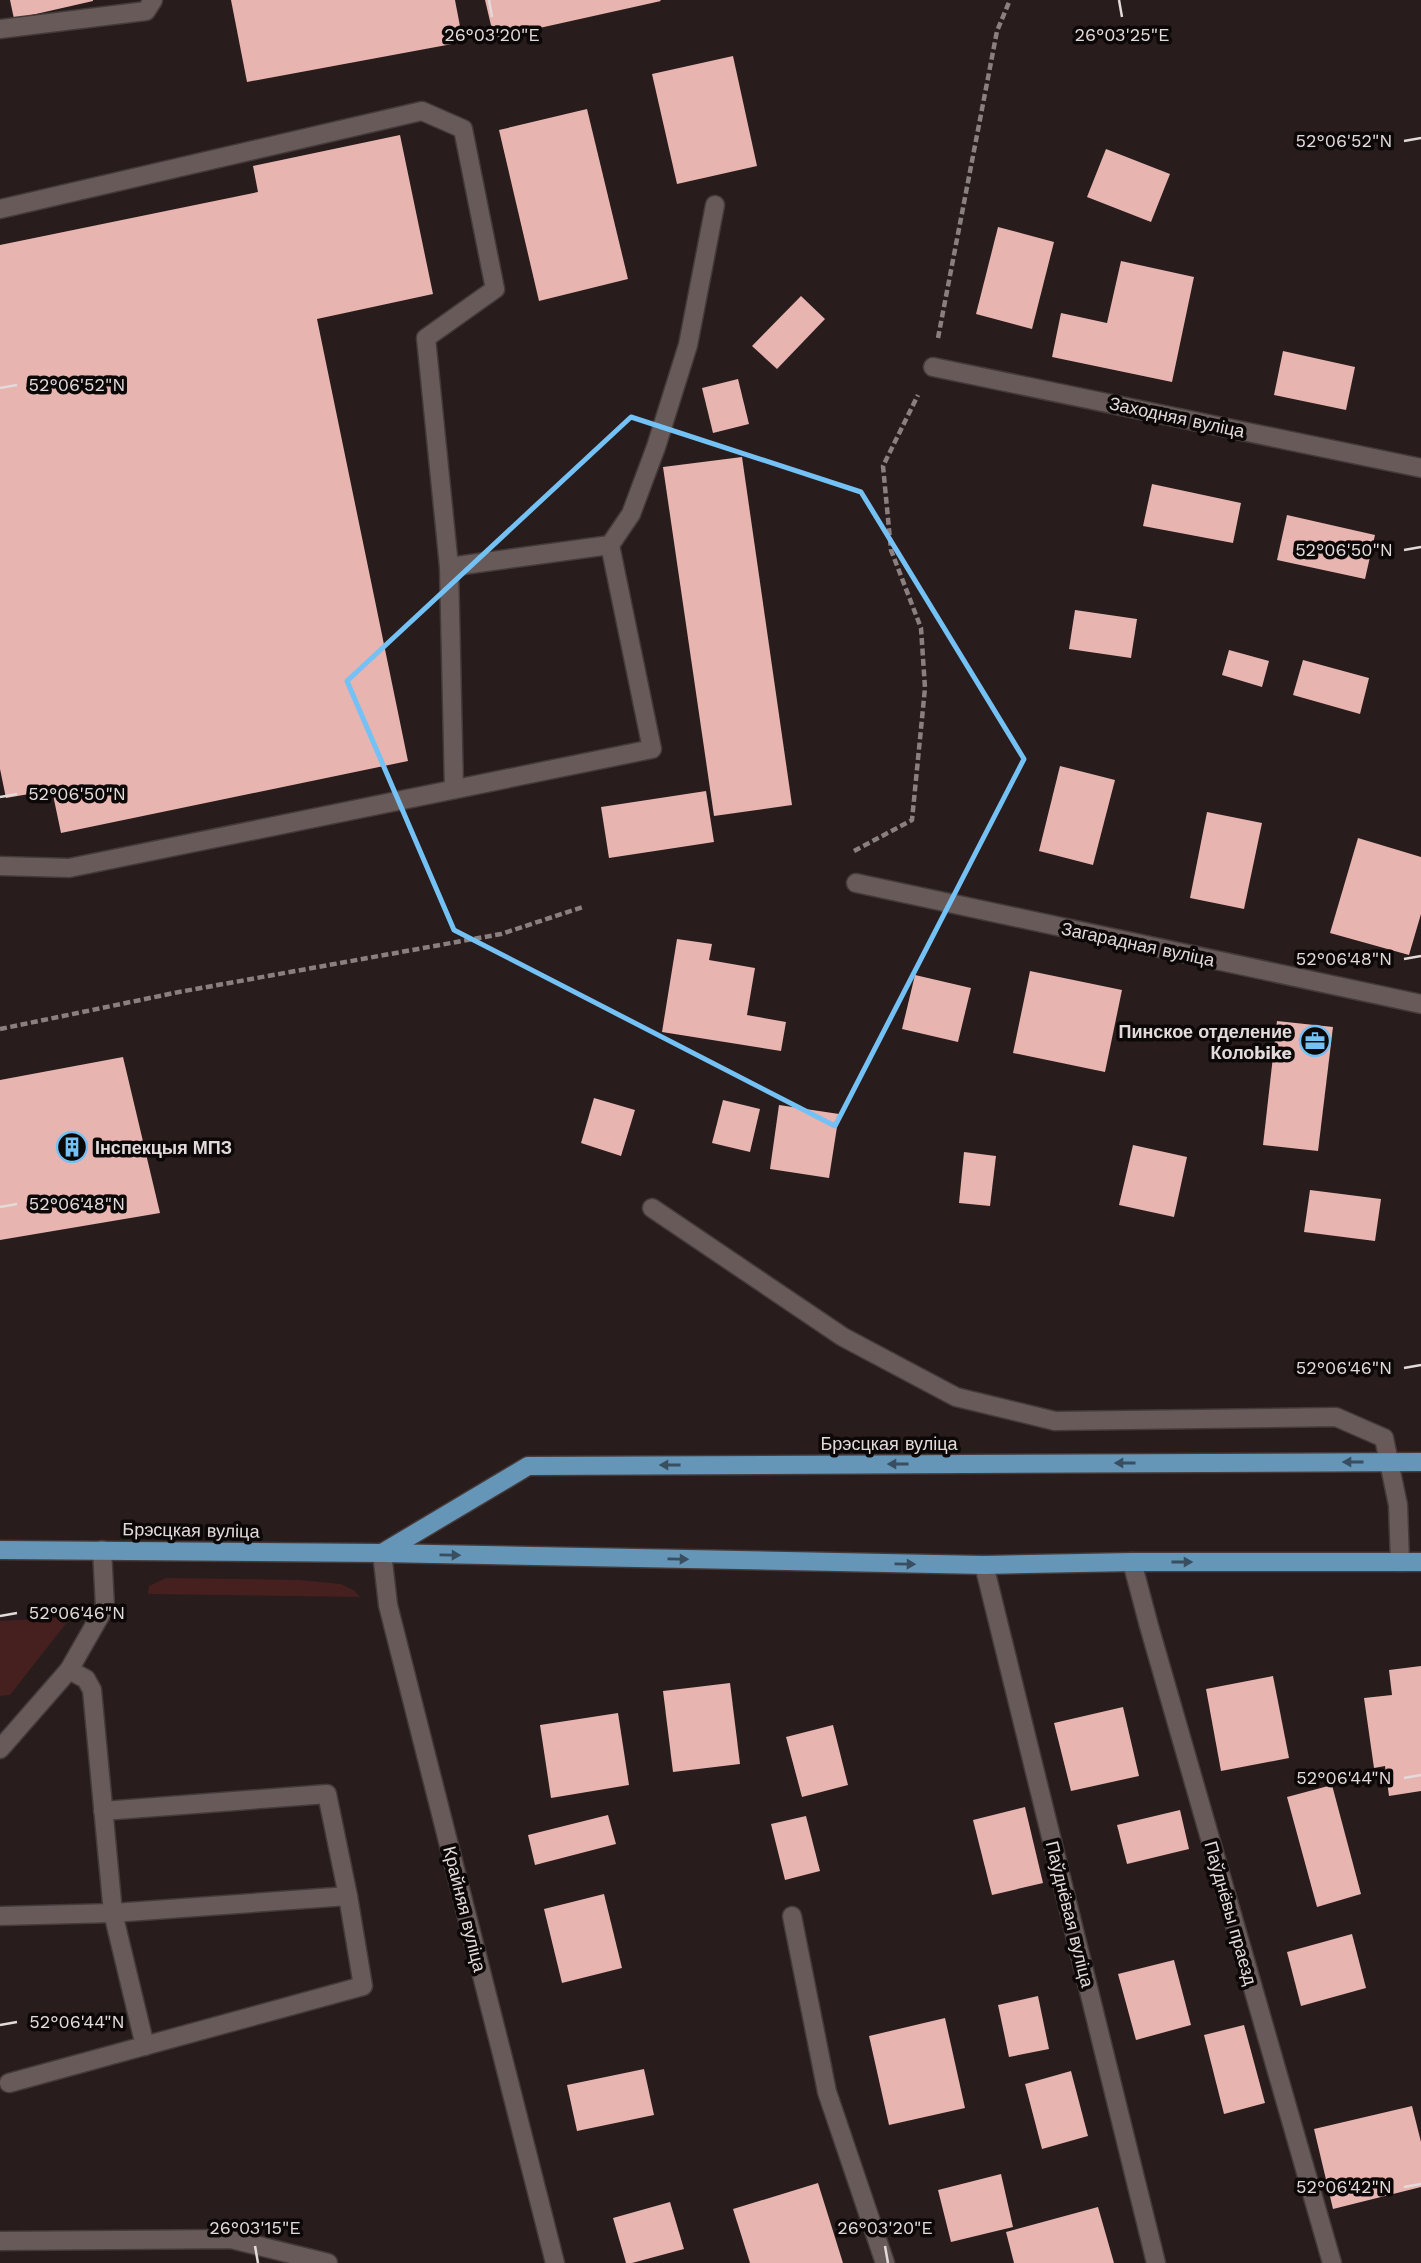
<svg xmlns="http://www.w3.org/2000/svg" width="1421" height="2263" font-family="'Work Sans',sans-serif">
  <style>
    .green { fill: #46201f }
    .building { fill: #e7b4b0 }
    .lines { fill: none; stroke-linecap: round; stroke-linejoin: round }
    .service-casing { stroke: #433a39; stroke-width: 21 }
    .minor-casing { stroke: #433a39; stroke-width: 21 }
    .primary-casing { stroke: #433a39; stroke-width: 21 }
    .path { stroke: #8a8080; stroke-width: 4.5; stroke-dasharray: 7 3.5; stroke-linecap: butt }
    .service { stroke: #675a59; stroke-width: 18 }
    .minor { stroke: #675a59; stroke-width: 18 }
    .primary { stroke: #6595b7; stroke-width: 18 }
    .oneway { fill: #394e60 }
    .marked { fill: none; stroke: #73c1f5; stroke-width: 5; stroke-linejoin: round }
    .ticks { fill: none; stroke: #e3dbdb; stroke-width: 2.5 }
    .labels { text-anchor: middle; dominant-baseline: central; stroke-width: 7; stroke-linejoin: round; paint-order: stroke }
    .street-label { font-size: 18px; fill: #e3dbdb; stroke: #0d0808 }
    .poi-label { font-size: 18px; font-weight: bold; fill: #e3dbdb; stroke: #0d0808; text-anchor: end }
    .ticks-label { font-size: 18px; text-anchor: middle; fill: #e3dbdb; stroke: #0d0808; stroke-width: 7; stroke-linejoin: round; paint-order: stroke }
  </style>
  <rect width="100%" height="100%" fill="#281c1c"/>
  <g class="green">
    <path d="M 166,1578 L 299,1580 L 341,1584 L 355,1591 L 360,1597 L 148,1594 L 149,1586 Z"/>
    <path d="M 71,1617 L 10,1695 L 0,1696 L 0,1621 Z"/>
  </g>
  <g class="building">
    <path d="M 10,0 L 93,0 L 93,1 L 14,19 Z"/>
    <path d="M 231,0 L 455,0 L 463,42 L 247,82 Z"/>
    <path d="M 485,0 L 660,0 L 661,1 L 494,38 Z"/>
    <path d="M 733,56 L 757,166 L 677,184 L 652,74 Z"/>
    <path d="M 587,109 L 628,279 L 539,301 L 499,130 Z"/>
    <path d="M 400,135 L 433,294 L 317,319 L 408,761 L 61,833 L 52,790 L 6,798 L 0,769 L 0,245 L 258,192 L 253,166 Z"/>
    <path d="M 1106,149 L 1170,174 L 1151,222 L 1087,197 Z"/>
    <path d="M 998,227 L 1054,242 L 1032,329 L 976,314 Z"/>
    <path d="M 1121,261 L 1194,277 L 1172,382 L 1052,357 L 1061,313 L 1107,323 Z"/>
    <path d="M 801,296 L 825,319 L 777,369 L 752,346 Z"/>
    <path d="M 1283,351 L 1355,367 L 1346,410 L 1274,395 Z"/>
    <path d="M 738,379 L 749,424 L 713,433 L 702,388 Z"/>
    <path d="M 742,457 L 792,805 L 714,816 L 663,467 Z"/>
    <path d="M 1152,484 L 1241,503 L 1233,543 L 1143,526 Z"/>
    <path d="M 1287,515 L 1375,535 L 1365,579 L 1277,560 Z"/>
    <path d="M 1075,610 L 1137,619 L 1131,658 L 1069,649 Z"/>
    <path d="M 1229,650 L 1269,661 L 1262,687 L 1222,675 Z"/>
    <path d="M 1303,660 L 1369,678 L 1360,714 L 1293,695 Z"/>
    <path d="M 1060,766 L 1115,780 L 1093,865 L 1039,851 Z"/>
    <path d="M 706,791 L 714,842 L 609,858 L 601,807 Z"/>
    <path d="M 1207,812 L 1262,823 L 1244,909 L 1190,898 Z"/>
    <path d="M 1358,838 L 1421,857 L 1421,914 L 1409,955 L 1330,933 Z"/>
    <path d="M 677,939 L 712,944 L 709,960 L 755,968 L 747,1015 L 786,1022 L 781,1051 L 662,1032 Z"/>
    <path d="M 1030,971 L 1122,990 L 1105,1072 L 1013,1053 Z"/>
    <path d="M 915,975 L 971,988 L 958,1042 L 902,1029 Z"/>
    <path d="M 1277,1021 L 1333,1027 L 1318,1151 L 1263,1145 Z"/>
    <path d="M 123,1057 L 160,1213 L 0,1240 L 0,1080 Z"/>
    <path d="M 594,1098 L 635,1110 L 621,1156 L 581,1143 Z"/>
    <path d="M 723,1100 L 760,1109 L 750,1152 L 712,1143 Z"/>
    <path d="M 779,1105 L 839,1114 L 829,1178 L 770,1169 Z"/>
    <path d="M 1133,1145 L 1187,1157 L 1174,1217 L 1119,1205 Z"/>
    <path d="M 964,1152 L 996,1156 L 990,1206 L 959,1203 Z"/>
    <path d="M 1310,1190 L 1381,1199 L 1375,1241 L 1304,1232 Z"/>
    <path d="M 1421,1666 L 1421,1791 L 1389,1796 L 1385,1766 L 1374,1768 L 1364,1698 L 1392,1695 L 1389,1670 Z"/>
    <path d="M 1273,1676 L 1289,1758 L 1221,1771 L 1206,1689 Z"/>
    <path d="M 730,1683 L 740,1764 L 673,1772 L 663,1691 Z"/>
    <path d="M 1123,1707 L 1139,1776 L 1071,1791 L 1054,1723 Z"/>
    <path d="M 618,1713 L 629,1785 L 551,1798 L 540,1725 Z"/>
    <path d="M 833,1725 L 848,1785 L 802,1797 L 786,1737 Z"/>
    <path d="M 1332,1785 L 1361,1894 L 1317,1907 L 1287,1797 Z"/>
    <path d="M 1025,1807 L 1043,1883 L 992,1895 L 973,1820 Z"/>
    <path d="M 1180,1810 L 1189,1849 L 1127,1864 L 1117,1825 Z"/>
    <path d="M 608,1815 L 616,1844 L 535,1865 L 528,1835 Z"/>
    <path d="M 806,1816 L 820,1871 L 785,1880 L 771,1824 Z"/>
    <path d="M 604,1894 L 622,1968 L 562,1983 L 544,1909 Z"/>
    <path d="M 1352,1934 L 1366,1988 L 1301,2006 L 1287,1952 Z"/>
    <path d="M 1174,1960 L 1191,2025 L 1136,2040 L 1118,1974 Z"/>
    <path d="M 1038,1996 L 1049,2049 L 1009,2057 L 998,2005 Z"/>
    <path d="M 945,2018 L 965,2108 L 889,2125 L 869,2036 Z"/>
    <path d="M 1244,2025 L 1265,2103 L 1224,2114 L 1204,2035 Z"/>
    <path d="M 644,2069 L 654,2115 L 577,2131 L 567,2085 Z"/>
    <path d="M 1071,2071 L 1088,2136 L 1042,2149 L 1025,2084 Z"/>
    <path d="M 1412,2106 L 1421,2142 L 1421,2187 L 1333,2209 L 1314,2129 Z"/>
    <path d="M 1001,2174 L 1013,2227 L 951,2242 L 938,2190 Z"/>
    <path d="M 818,2183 L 843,2263 L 750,2263 L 733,2209 Z"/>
    <path d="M 670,2202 L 684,2249 L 632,2263 L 626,2263 L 613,2218 Z"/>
    <path d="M 1098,2207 L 1114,2263 L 1014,2263 L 1006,2232 Z"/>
  </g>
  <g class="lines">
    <g class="service-casing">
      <g id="service">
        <path d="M 0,29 L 146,11 L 153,0"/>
        <path d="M 0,209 L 422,111 L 463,129 L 495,289 L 426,338 L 449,567 L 454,789"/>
        <path d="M 449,567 L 610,545 L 631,514 L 656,447 L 688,345 L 715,205"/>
        <path d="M 0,866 L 69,868 L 652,749 L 610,545"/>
        <path d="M 652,1208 L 843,1337 L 956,1397 L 1055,1421 L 1336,1417 L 1384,1438 L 1398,1505 L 1400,1562"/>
        <path d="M 69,1670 L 86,1679 L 92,1690 L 113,1913 L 145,2046"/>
        <path d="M 0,1749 L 69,1670 L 105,1607 L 102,1550"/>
        <path d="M 0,1916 L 113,1913 L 348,1896"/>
        <path d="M 792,1916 L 827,2092 L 885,2263"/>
        <path d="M 9,2083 L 363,1986 L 348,1896 L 327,1794 L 103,1811"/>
        <path d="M 0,2241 L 231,2239 L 328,2263"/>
      </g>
    </g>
    <g class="minor-casing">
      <g id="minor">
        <path d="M 933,367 L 1421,468"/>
        <path d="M 856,883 L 1421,1004"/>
        <path d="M 382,1553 L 388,1605 L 555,2263"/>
        <path d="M 1132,1562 L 1149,1626 L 1332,2263"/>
        <path d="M 984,1565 L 1156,2263"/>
      </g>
    </g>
    <g class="primary-casing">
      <g id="primary">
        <path d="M 0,1550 L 382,1553 L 984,1565 L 1132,1562 L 1421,1562"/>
        <path d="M 382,1553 L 528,1466 L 1421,1462"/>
      </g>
    </g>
    <g class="path">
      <path d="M 938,338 L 997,31 L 1010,0"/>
      <path d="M 854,851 L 912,820 L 925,688 L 921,628 L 891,550 L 883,466 L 918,395"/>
      <path d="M 0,1029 L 179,992 L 501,934 L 583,907"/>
    </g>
    <use href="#service" class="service"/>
    <use href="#minor" class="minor"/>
    <use href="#primary" class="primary"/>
  </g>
  <defs><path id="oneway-solid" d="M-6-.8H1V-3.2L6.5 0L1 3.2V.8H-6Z" transform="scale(1.75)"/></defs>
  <g class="oneway">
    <use href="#oneway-solid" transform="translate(1353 1462) rotate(180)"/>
    <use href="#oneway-solid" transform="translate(1125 1463) rotate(180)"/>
    <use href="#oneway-solid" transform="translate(898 1464) rotate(180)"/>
    <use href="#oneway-solid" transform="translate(670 1465) rotate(180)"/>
    <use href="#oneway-solid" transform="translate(450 1555) rotate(1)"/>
    <use href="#oneway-solid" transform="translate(678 1559) rotate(1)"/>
    <use href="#oneway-solid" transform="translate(1182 1562)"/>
    <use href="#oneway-solid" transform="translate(905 1564) rotate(1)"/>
  </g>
  <path class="marked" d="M 631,417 L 861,492 L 1024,759 L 835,1126 L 454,930 L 347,681 Z"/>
  <path class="ticks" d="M 489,0 L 492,17M 1119,0 L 1122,17M 1404,141 L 1421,138M 0,388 L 17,385M 1404,550 L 1421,547M 0,797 L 17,794M 1404,959 L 1421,956M 0,1207 L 17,1204M 1404,1368 L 1421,1365M 0,1616 L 17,1613M 1404,1778 L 1421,1775M 0,2025 L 17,2022M 1404,2187 L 1421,2184M 255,2246 L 258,2263M 885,2246 L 888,2263"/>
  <defs>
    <g id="office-ring" transform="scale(1.575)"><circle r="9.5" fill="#0d0808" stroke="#73c1f5" stroke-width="1.5"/><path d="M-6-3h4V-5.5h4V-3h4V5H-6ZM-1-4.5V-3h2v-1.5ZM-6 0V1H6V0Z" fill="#73c1f5"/></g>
    <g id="building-ring" transform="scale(1.575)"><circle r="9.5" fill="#0d0808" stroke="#73c1f5" stroke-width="1.5"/><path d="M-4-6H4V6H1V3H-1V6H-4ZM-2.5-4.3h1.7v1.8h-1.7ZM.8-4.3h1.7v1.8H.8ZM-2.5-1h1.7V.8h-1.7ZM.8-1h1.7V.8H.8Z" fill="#73c1f5"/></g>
  </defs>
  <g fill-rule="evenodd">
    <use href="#office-ring" x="1315" y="1041"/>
    <use href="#building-ring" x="72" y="1147"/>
  </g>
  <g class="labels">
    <g class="street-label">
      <text transform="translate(1177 417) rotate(12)">Заходняя вуліца</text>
      <text transform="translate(1138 944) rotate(12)">Загарадная вуліца</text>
      <text x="889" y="1443">Брэсцкая вуліца</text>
      <text transform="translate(191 1530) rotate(1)">Брэсцкая вуліца</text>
      <text transform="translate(465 1909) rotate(76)">Крайняя вуліца</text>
      <text transform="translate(1231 1913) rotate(74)">Паўднёвы праезд</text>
      <text transform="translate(1070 1914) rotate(76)">Паўднёвая вуліца</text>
    </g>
    <g class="poi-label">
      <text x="1292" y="1031">Пинское отделение<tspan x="1292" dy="21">Колоbike</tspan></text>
      <text x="95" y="1147" text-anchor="start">Інспекцыя МПЗ</text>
    </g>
  </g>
  <g class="ticks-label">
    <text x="1122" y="41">26°03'25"E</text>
    <text x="492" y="41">26°03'20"E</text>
    <text x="1344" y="147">52°06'52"N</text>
    <text x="77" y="391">52°06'52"N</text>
    <text x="1344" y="556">52°06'50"N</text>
    <text x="77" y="800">52°06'50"N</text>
    <text x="1344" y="965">52°06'48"N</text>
    <text x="77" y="1210">52°06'48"N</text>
    <text x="1344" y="1374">52°06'46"N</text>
    <text x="77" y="1619">52°06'46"N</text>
    <text x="1344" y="1784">52°06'44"N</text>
    <text x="77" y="2028">52°06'44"N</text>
    <text x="1344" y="2193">52°06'42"N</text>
    <text x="255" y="2234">26°03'15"E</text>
    <text x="885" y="2234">26°03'20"E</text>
  </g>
</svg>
